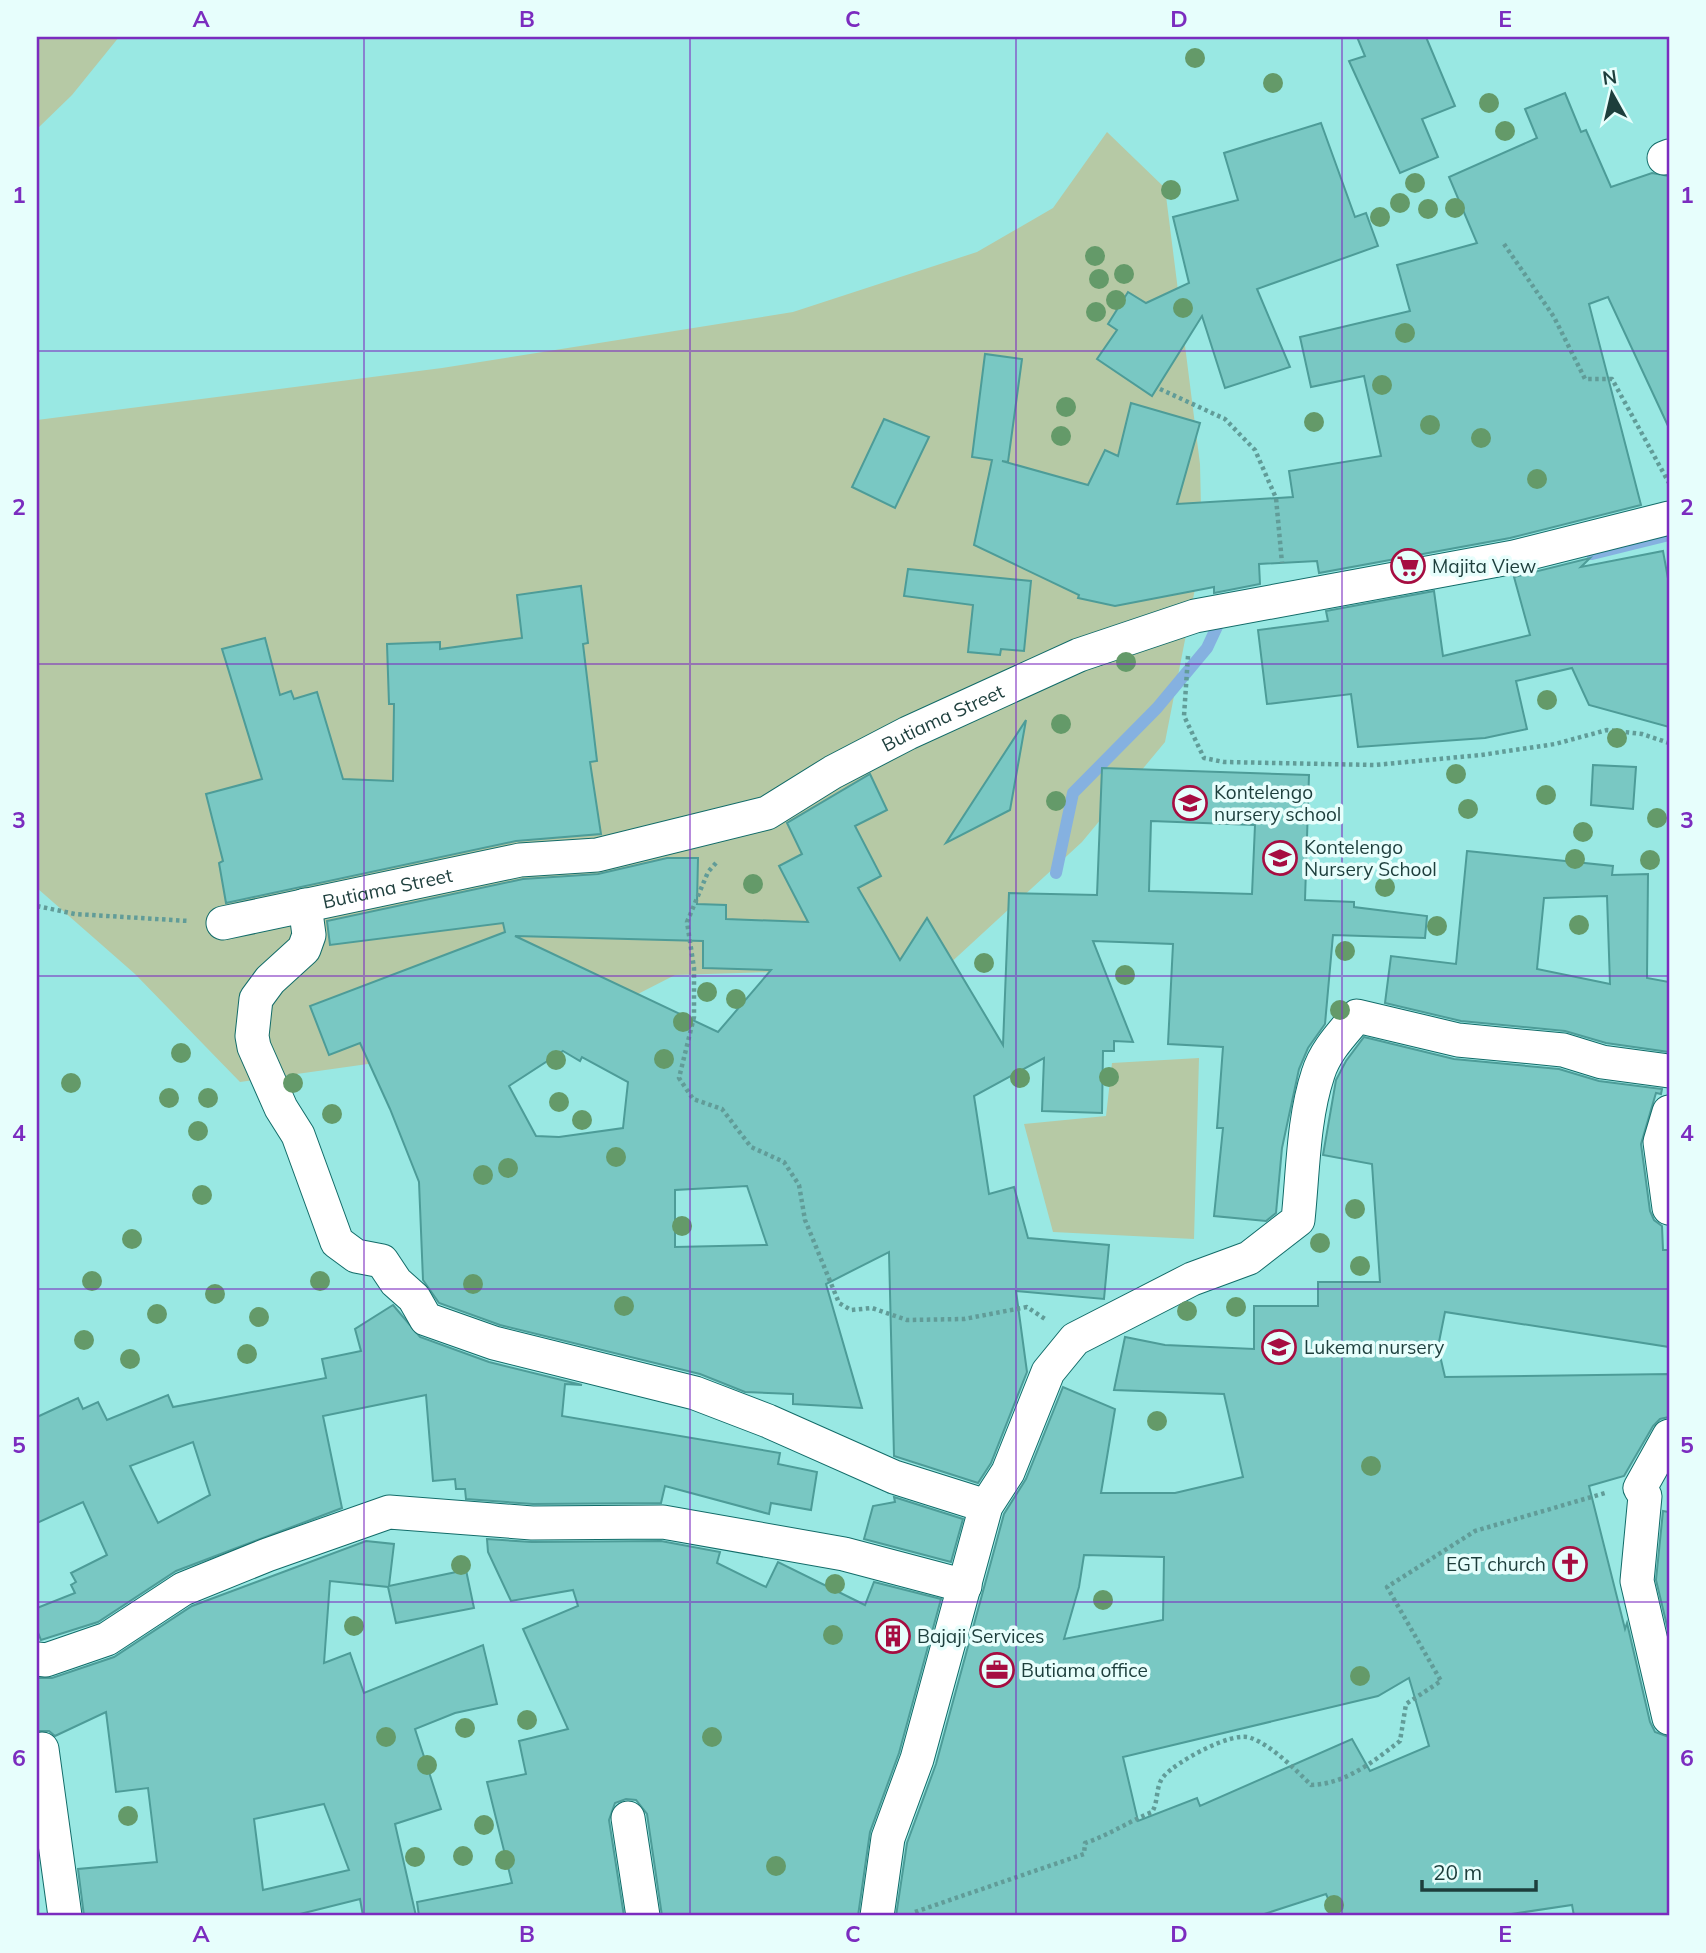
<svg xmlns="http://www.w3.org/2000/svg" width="1706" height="1953" font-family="Mulish,sans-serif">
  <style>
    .green { fill: #b6c9a5 }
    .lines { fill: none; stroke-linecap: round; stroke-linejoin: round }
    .stream { stroke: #85b1e0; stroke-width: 12 }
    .building { fill: #79c8c3; stroke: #4d9c98; stroke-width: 2; fill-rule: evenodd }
    .minor-casing { stroke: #126c69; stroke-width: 35 }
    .path { stroke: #619c98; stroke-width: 4.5; stroke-dasharray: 3.5 3.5; stroke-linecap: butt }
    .minor { stroke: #fff; stroke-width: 33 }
    .tree { fill: #649a69 }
    .grid { fill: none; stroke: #7b2cbf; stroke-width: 2; stroke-opacity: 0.55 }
    .labels { text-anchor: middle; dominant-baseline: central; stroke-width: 7; stroke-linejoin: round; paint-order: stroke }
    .poi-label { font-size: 19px; fill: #1d3e3c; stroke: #e7fefc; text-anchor: start }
    .street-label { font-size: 19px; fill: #1d3e3c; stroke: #e7fefc }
    .neatline { fill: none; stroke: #7b2cbf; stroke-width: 2.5 }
    .grid-label { font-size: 23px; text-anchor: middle; font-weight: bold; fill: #7b2cbf }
  </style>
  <rect width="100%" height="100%" fill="#99e8e3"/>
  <g class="green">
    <path d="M 37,37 L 119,37 L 72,95 L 37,129 Z"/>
    <path d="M 1107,132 L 1165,188 L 1200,464 L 1202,553 L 1165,742 L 1082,842 L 946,967 L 675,975 L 552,1038 L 240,1082 L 135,974 L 37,888 L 37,420 L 442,368 L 793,312 L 977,252 L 1053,208 Z"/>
    <path d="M 1199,1058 L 1194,1239 L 1053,1232 L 1024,1124 L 1106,1116 L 1112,1063 Z"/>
  </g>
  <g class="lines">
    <g class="stream">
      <path d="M 1592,554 L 1669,535"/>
      <path d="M 1056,873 L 1073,793 L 1157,708 L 1207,648 L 1222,616"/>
    </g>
  </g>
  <g class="building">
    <path d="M 1357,37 L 1426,37 L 1455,106 L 1422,119 L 1438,157 L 1400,173 L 1349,61 L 1365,56 Z"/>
    <path d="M 1565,93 L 1581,132 L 1586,130 L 1611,187 L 1652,173 L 1669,176 L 1669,428 L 1608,297 L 1589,304 L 1641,505 L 1510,538 L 1319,573 L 1317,561 L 1259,564 L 1260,584 L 1214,593 L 1214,587 L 1115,606 L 1078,598 L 1079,595 L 974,545 L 992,460 L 972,457 L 985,354 L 1022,359 L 1008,462 L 1002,461 L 1088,485 L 1105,450 L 1118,456 L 1131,403 L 1200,423 L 1177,504 L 1293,497 L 1289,471 L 1381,456 L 1364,376 L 1311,387 L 1300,337 L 1410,311 L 1397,265 L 1477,243 L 1449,177 L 1537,138 L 1525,109 Z"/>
    <path d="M 1321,123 L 1355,217 L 1366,213 L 1378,246 L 1257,289 L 1290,367 L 1225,388 L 1202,316 L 1152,396 L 1097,359 L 1117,330 L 1108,324 L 1128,292 L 1146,303 L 1189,283 L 1173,217 L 1238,200 L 1224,153 Z"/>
    <path d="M 884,419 L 929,437 L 895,508 L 852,487 Z"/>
    <path d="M 1663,551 L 1669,584 L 1669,727 L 1589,705 L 1572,668 L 1516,681 L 1527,729 L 1485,738 L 1358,747 L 1351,694 L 1267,704 L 1258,630 L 1328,621 L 1326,611 L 1434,591 L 1443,656 L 1530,635 L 1514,577 L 1590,558 L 1581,567 Z"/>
    <path d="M 908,569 L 1031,581 L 1024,651 L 1001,649 L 1000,655 L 968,652 L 973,605 L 904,596 Z"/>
    <path d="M 581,586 L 588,643 L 583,644 L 597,761 L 590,762 L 601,834 L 516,841 L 226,903 L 219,863 L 223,861 L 206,794 L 262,779 L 222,649 L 265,638 L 280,695 L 291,691 L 294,699 L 317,692 L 343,779 L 393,781 L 394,704 L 389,704 L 387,644 L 440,642 L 440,649 L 522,638 L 517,595 Z"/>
    <path d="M 1026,720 L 1010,810 L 946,843 Z"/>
    <path d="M 1593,765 L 1636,767 L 1633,809 L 1591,805 Z"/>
    <path d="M 1102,768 L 1309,775 L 1305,900 L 1354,902 L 1354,907 L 1427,916 L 1425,938 L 1333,935 L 1325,1024 L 1308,1048 L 1299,1069 L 1282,1148 L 1276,1213 L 1266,1221 L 1214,1216 L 1223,1128 L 1217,1128 L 1223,1047 L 1168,1044 L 1173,944 L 1093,941 L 1133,1042 L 1114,1041 L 1114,1051 L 1103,1051 L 1102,1113 L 1042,1111 L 1044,1058 L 974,1096 L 989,1194 L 1014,1187 L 1028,1238 L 1109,1245 L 1104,1299 L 1016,1291 L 1027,1372 L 991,1463 L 978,1483 L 894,1456 L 889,1252 L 826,1284 L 862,1408 L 793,1404 L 793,1394 L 745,1392 L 700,1374 L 500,1325 L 439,1303 L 423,1280 L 419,1182 L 390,1109 L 360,1043 L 329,1055 L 310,1006 L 505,932 L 503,923 L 330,945 L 327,921 L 523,879 L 598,874 L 667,858 L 698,858 L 697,904 L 726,905 L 726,919 L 808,922 L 779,866 L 802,854 L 787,823 L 870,774 L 887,810 L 855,826 L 881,876 L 858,888 L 900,960 L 927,918 L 1003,1045 L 1009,893 L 1097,895 ZM 1151,821 L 1255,825 L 1252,894 L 1149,891 ZM 515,936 L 703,941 L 703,968 L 771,970 L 718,1032 ZM 563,1051 L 580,1061 L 582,1057 L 628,1082 L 623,1128 L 559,1137 L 536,1136 L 509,1086 ZM 747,1186 L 767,1245 L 675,1247 L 675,1190 Z"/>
    <path d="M 1467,851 L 1613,866 L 1612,875 L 1648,874 L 1647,978 L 1669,982 L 1669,1052 L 1606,1043 L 1565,1031 L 1461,1021 L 1385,1003 L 1391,956 L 1456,964 ZM 1607,896 L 1610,984 L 1537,969 L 1544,898 Z"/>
    <path d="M 1364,1037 L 1454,1059 L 1559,1069 L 1599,1081 L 1662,1089 L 1661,1094 L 1656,1093 L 1641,1144 L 1650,1211 L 1654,1220 L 1662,1226 L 1663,1250 L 1669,1250 L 1669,1347 L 1445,1312 L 1438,1347 L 1445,1377 L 1669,1374 L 1669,1417 L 1660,1419 L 1653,1426 L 1624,1476 L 1589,1486 L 1625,1629 L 1627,1623 L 1650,1722 L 1655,1732 L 1669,1737 L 1669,1916 L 1574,1916 L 1572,1905 L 1498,1916 L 1336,1916 L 1326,1894 L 1258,1916 L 896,1916 L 907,1843 L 936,1764 L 1004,1514 L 1026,1479 L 1063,1387 L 1115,1409 L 1101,1493 L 1175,1493 L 1243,1477 L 1224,1394 L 1114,1390 L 1125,1337 L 1165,1345 L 1254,1349 L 1254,1306 L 1318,1306 L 1318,1282 L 1380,1282 L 1372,1164 L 1323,1155 L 1336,1080 L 1346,1061 ZM 1084,1555 L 1164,1557 L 1163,1620 L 1064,1639 L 1079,1587 ZM 1409,1678 L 1429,1746 L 1370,1771 L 1352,1739 L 1200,1806 L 1197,1798 L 1138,1821 L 1123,1757 L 1378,1696 Z"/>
    <path d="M 393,1305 L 420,1337 L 489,1362 L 582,1385 L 565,1384 L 562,1416 L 780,1453 L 778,1464 L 817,1472 L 811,1510 L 771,1503 L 769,1514 L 665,1486 L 661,1503 L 533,1504 L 466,1499 L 465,1489 L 456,1489 L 455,1479 L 433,1481 L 426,1395 L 323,1416 L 342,1508 L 176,1571 L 98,1622 L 41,1640 L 37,1630 L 37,1608 L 75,1593 L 71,1585 L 76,1582 L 71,1573 L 107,1555 L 83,1502 L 37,1523 L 37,1417 L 78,1398 L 83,1409 L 98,1402 L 107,1420 L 168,1395 L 173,1407 L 326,1378 L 322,1359 L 361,1351 L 355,1329 ZM 193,1442 L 210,1495 L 158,1523 L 130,1466 Z"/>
    <path d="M 894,1497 L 963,1519 L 951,1562 L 864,1539 L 873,1506 L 895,1502 Z"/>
    <path d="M 1663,1511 L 1669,1512 L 1669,1634 L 1656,1580 Z"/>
    <path d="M 487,1539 L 532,1542 L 661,1541 L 720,1552 L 717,1563 L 766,1587 L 778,1562 L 865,1605 L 874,1582 L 941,1599 L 899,1753 L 870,1832 L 858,1916 L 662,1916 L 647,1814 L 636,1800 L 626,1799 L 615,1803 L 609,1820 L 624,1916 L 419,1916 L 417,1902 L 512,1883 L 487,1782 L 526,1774 L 519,1741 L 568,1729 L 523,1629 L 578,1606 L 573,1590 L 511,1601 L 488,1552 Z"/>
    <path d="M 366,1541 L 394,1544 L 389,1586 L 466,1570 L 474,1608 L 396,1623 L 388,1587 L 330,1581 L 324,1663 L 350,1653 L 364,1693 L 483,1645 L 497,1704 L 455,1713 L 415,1729 L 441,1809 L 395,1824 L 416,1916 L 363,1916 L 360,1899 L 292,1916 L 84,1916 L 78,1869 L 157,1862 L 148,1788 L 116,1792 L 106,1712 L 55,1736 L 49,1731 L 37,1731 L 37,1678 L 52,1678 L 114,1657 L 192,1606 ZM 324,1804 L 349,1870 L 263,1890 L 254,1819 Z"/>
  </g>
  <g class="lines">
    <g class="minor-casing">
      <g id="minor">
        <path d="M 1664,158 L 1669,156"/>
        <path d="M 305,905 L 309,935 L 304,949 L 270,980 L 256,999 L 252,1036 L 254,1047 L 281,1108 L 298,1135 L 337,1242 L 356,1256 L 382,1261 L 396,1282 L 414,1298 L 426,1319 L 494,1343 L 695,1393 L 768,1421 L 894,1477 L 986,1506"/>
        <path id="s1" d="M 223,923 L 520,860 L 597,855 L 767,813 L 833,772 L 908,733 L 1079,655 L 1195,616 L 1514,557 L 1669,518"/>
        <path d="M 1669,1112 L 1660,1142 L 1669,1208"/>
        <path d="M 1669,1436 L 1640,1488 L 1645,1496 L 1637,1581 L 1669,1718"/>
        <path d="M 37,1659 L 46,1660 L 107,1639 L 183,1589 L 267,1555 L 389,1512 L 532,1523 L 663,1522 L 844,1554 L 965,1586"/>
        <path d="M 42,1749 L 65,1916"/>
        <path d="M 628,1818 L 643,1916"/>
        <path d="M 877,1916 L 888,1838 L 917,1759 L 986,1506 L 1008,1472 L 1048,1372 L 1075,1339 L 1192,1279 L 1249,1258 L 1298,1220 C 1303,1173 1303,1119 1318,1074 C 1325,1051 1342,1034 1357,1016 L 1458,1040 L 1563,1050 L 1602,1062 L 1669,1071"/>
      </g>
    </g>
    <g class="path">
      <path d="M 1504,244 L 1554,317 L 1585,379 L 1612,379 L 1669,483"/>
      <path d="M 1160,389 L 1225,419 L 1255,450 L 1276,498 L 1282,563"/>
      <path d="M 1188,656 L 1184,716 L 1204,758 L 1224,762 L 1375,765 L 1481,755 L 1555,744 L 1607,730 L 1642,734 L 1669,743"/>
      <path d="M 716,863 L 708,872 L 687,922 L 694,968 L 694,1017 L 679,1078 L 693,1099 L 722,1109 L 751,1147 L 784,1162 L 799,1185 L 805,1220 L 839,1303 L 851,1310 L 872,1308 L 907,1320 L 964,1319 L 1027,1307 L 1045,1319"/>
      <path d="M 37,906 L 75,914 L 189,921"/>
      <path d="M 915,1912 L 1084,1854 L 1085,1843 C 1109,1835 1128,1822 1152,1812 C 1159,1801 1155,1786 1164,1776 C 1176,1762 1233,1730 1251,1738 C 1271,1745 1296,1770 1311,1785 C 1346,1784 1374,1761 1400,1741 L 1406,1704 L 1441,1681 L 1387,1587 L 1475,1531 L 1605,1493"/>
    </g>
    <use href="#minor" class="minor"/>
  </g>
  <g class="tree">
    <circle cx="1195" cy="58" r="10"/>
    <circle cx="1273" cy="83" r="10"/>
    <circle cx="1489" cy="103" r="10"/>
    <circle cx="1505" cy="131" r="10"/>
    <circle cx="1415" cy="183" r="10"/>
    <circle cx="1171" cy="190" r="10"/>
    <circle cx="1400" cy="203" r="10"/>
    <circle cx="1455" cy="208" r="10"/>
    <circle cx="1428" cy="209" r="10"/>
    <circle cx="1380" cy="217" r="10"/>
    <circle cx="1095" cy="256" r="10"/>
    <circle cx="1124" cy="274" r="10"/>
    <circle cx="1099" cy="279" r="10"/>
    <circle cx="1116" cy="300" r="10"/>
    <circle cx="1183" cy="308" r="10"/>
    <circle cx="1096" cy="312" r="10"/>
    <circle cx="1405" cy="333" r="10"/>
    <circle cx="1382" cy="385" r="10"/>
    <circle cx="1066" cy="407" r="10"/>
    <circle cx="1314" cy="422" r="10"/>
    <circle cx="1430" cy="425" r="10"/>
    <circle cx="1061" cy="436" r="10"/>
    <circle cx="1481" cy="438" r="10"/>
    <circle cx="1537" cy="479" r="10"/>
    <circle cx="1126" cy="662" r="10"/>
    <circle cx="1547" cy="700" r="10"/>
    <circle cx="1061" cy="724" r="10"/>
    <circle cx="1617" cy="738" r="10"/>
    <circle cx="1456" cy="774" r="10"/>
    <circle cx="1546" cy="795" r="10"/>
    <circle cx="1056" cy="801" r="10"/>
    <circle cx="1468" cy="809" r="10"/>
    <circle cx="1657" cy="818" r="10"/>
    <circle cx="1583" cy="832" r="10"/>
    <circle cx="1575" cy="859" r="10"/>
    <circle cx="1650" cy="860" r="10"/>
    <circle cx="753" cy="884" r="10"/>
    <circle cx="1385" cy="887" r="10"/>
    <circle cx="1579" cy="925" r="10"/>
    <circle cx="1437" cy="926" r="10"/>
    <circle cx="1345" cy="951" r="10"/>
    <circle cx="984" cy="963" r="10"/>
    <circle cx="1125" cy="975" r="10"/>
    <circle cx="707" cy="992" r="10"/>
    <circle cx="736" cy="999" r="10"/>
    <circle cx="1340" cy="1010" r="10"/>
    <circle cx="683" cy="1022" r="10"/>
    <circle cx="181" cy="1053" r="10"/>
    <circle cx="664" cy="1059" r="10"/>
    <circle cx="556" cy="1060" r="10"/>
    <circle cx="1109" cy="1077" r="10"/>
    <circle cx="1020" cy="1078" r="10"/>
    <circle cx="71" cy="1083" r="10"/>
    <circle cx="293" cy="1083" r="10"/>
    <circle cx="169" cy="1098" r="10"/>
    <circle cx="208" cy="1098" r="10"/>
    <circle cx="559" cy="1102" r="10"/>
    <circle cx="332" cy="1114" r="10"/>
    <circle cx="582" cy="1120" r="10"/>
    <circle cx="198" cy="1131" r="10"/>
    <circle cx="616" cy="1157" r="10"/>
    <circle cx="508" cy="1168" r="10"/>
    <circle cx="483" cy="1175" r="10"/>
    <circle cx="202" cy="1195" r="10"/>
    <circle cx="1355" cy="1209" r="10"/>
    <circle cx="682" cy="1226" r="10"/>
    <circle cx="132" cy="1239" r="10"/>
    <circle cx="1320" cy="1243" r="10"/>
    <circle cx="1360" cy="1266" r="10"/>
    <circle cx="92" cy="1281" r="10"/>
    <circle cx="320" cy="1281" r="10"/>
    <circle cx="473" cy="1284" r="10"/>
    <circle cx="215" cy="1294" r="10"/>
    <circle cx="624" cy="1306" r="10"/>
    <circle cx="1236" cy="1307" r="10"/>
    <circle cx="1187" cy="1311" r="10"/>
    <circle cx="157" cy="1314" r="10"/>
    <circle cx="259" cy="1317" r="10"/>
    <circle cx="84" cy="1340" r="10"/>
    <circle cx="247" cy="1354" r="10"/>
    <circle cx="130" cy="1359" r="10"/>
    <circle cx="1157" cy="1421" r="10"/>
    <circle cx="1371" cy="1466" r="10"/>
    <circle cx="461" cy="1565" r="10"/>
    <circle cx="835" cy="1584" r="10"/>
    <circle cx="1103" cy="1600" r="10"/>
    <circle cx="354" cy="1626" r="10"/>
    <circle cx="833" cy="1635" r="10"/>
    <circle cx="1360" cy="1676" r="10"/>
    <circle cx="527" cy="1720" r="10"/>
    <circle cx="465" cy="1728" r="10"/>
    <circle cx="386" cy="1737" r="10"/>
    <circle cx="712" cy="1737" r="10"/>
    <circle cx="427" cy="1765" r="10"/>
    <circle cx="128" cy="1816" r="10"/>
    <circle cx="484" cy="1825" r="10"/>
    <circle cx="463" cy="1856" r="10"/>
    <circle cx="415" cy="1857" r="10"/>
    <circle cx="505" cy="1860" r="10"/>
    <circle cx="776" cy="1866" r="10"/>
    <circle cx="1334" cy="1905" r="10"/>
  </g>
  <path class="grid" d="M 364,37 L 364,1916M 690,37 L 690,1916M 1016,37 L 1016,1916M 1342,37 L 1342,1916M 37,351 L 1669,351M 37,664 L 1669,664M 37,976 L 1669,976M 37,1289 L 1669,1289M 37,1602 L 1669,1602"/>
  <defs>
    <g id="supermarket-ring" transform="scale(1.75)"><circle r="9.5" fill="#e7fefc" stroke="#a60d41" stroke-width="1.5"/><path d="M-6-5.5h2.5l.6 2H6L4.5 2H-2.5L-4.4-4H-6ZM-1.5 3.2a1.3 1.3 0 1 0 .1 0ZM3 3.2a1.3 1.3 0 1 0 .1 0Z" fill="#a60d41"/></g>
    <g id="school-ring" transform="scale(1.75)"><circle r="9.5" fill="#e7fefc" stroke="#a60d41" stroke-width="1.5"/><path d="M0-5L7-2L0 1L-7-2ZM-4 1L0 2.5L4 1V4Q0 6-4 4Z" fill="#a60d41"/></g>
    <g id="church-ring" transform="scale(1.75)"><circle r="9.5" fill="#e7fefc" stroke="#a60d41" stroke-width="1.5"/><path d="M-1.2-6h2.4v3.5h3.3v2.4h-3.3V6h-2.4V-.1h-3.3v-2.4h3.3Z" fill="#a60d41"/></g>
    <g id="building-ring" transform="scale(1.75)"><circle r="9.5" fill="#e7fefc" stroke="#a60d41" stroke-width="1.5"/><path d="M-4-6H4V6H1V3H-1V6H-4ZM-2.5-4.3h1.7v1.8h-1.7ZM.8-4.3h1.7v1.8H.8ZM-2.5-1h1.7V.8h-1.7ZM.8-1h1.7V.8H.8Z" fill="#a60d41"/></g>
    <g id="office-ring" transform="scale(1.75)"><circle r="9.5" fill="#e7fefc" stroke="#a60d41" stroke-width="1.5"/><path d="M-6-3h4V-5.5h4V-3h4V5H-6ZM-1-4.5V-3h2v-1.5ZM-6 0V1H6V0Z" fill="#a60d41"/></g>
  </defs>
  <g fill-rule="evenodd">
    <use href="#supermarket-ring" x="1408" y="566"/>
    <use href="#school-ring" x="1190" y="803"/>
    <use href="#school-ring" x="1280" y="858"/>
    <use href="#school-ring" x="1279" y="1347"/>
    <use href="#church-ring" x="1570" y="1564"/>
    <use href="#building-ring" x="893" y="1636"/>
    <use href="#office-ring" x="997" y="1670"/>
  </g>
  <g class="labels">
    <g class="poi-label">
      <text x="1432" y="566">Majita View</text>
      <text x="1214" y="792">Kontelengo<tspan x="1214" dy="22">nursery school</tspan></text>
      <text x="1304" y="847">Kontelengo<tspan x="1304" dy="22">Nursery School</tspan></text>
      <text x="1304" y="1347">Lukema nursery</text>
      <text x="1546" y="1564" text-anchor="end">EGT church</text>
      <text x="917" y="1636">Bajaji Services</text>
      <text x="1021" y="1670">Butiama office</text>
    </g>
    <g class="street-label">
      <text stroke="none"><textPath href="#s1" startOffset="756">Butiama Street</textPath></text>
      <text stroke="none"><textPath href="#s1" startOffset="168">Butiama Street</textPath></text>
    </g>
  </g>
  <rect width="1706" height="1953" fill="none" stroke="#e7fefc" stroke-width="77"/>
  <g transform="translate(1612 94) rotate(352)" stroke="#e7fefc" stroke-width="5" paint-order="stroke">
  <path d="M0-5L12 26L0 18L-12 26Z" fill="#1d3e3c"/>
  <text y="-10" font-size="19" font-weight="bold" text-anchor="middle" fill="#1d3e3c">N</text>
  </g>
  <path d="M1422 1880v10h114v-10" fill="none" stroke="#1d3e3c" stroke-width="3.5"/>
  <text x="1433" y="1880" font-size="21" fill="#1d3e3c" stroke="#e7fefc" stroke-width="5" paint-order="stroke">20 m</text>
  <rect x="38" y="38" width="1630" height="1876" class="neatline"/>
  <g class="grid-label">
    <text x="201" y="27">A</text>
    <text x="527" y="27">B</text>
    <text x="853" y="27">C</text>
    <text x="1179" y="27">D</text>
    <text x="1505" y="27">E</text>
    <text x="19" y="203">1</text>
    <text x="1687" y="203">1</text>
    <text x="19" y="515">2</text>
    <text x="1687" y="515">2</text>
    <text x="19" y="828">3</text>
    <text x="1687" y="828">3</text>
    <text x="19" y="1141">4</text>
    <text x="1687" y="1141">4</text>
    <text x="19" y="1453">5</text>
    <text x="1687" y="1453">5</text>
    <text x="19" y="1766">6</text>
    <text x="1687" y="1766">6</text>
    <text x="201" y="1942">A</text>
    <text x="527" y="1942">B</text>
    <text x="853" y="1942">C</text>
    <text x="1179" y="1942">D</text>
    <text x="1505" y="1942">E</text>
  </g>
</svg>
